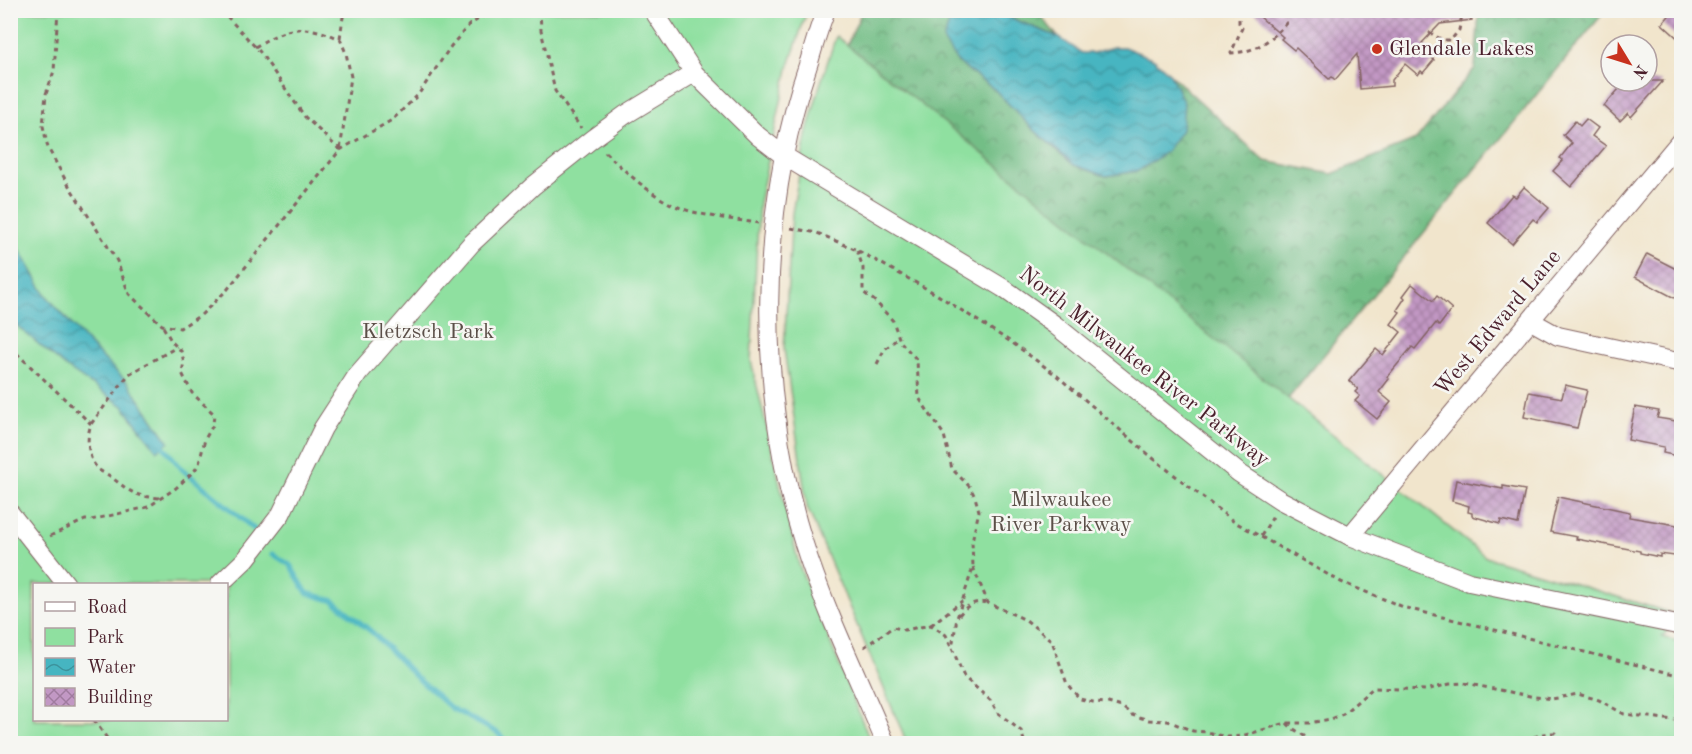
<svg xmlns="http://www.w3.org/2000/svg" width="1692" height="754" font-family="'Old Standard TT',serif">
  <style>
    .forest { fill: url(#forest-crowns); stroke: #5e6e58; stroke-width: 1.5 }
    .park { fill: #8fe0a0; stroke: #6c8066; stroke-width: 1.5; fill-rule: evenodd }
    .water { fill: url(#water-waves); stroke: #486a76; stroke-width: 1.5 }
    .lines { fill: none; stroke-linecap: round; stroke-linejoin: round }
    .stream { stroke: #46b5c1; stroke-width: 5 }
    .building { fill: url(#building-cross-hatch) }
    .minor-casing { stroke: #846463; stroke-width: 20 }
    .path { stroke: #846463; stroke-width: 3; stroke-dasharray: 4.5 4.5; stroke-linecap: butt }
    .minor { stroke: #fff; stroke-width: 18 }
    .poi-dot { fill: #c8321e; stroke: #f6f6f2; stroke-width: 2 }
    .labels { text-anchor: middle; dominant-baseline: central; stroke-width: 5; stroke-linejoin: round; paint-order: stroke }
    .poi-label { font-size: 22px; fill: #4a1f2b; stroke: #f6f6f2; text-anchor: start }
    .street-label { font-size: 22px; fill: #4a1f2b; stroke: #f6f6f2 }
    .park-label { font-size: 22px; fill: #5b4f48; stroke: #f6f6f2 }
  </style>
  <defs>
    <pattern id="forest-crowns" width="20" height="18" patternUnits="userSpaceOnUse" patternTransform="scale(1.5)"><rect width="20" height="18" fill="#73be86"/><path d="M2 6a3 3 0 1 1 6 0M12 15a3 3 0 1 1 6 0" fill="none" stroke="#609a6e"/></pattern>
    <pattern id="water-waves" width="16" height="10" patternUnits="userSpaceOnUse" patternTransform="scale(1.5)"><rect width="16" height="10" fill="#46b5c1"/><path d="M0 5q4-4 8 0t8 0" fill="none" stroke="#3c939d"/></pattern>
    <pattern id="building-cross-hatch" width="8" height="8" patternUnits="userSpaceOnUse" patternTransform="scale(1.5)"><rect width="8" height="8" fill="#c298c4"/><path d="M0 0l8 8M0 8l8-8" fill="none" stroke="#a07b9f"/></pattern>
  </defs>
  <rect width="100%" height="100%" fill="#f6f6f2"/>
  <filter id="ink" filterUnits="userSpaceOnUse"><feTurbulence type="fractalNoise" baseFrequency=".0167" numOctaves="2"/><feDisplacementMap in="SourceGraphic" scale="12" xChannelSelector="R" yChannelSelector="G"/><feConvolveMatrix kernelMatrix="1 2 1 2 8 2 1 2 1" color-interpolation-filters="sRGB"/></filter>
  <filter id="wash" filterUnits="userSpaceOnUse"><feTurbulence type="fractalNoise" baseFrequency=".008" numOctaves="4" result="noise"/><feDisplacementMap in="SourceGraphic" scale="24" xChannelSelector="R" yChannelSelector="G"/><feGaussianBlur stdDeviation="1.35" result="paint"/><feColorMatrix in="noise" values="0 0 0 0 0 0 0 0 0 0 0 0 0 0 0 0 0 1.4 0 .05"/><feComposite in="paint" operator="in"/></filter>
  <g filter="url(#wash)">
    <rect width="100%" height="100%" fill="#f1e5cc"/>
    <g class="forest">
      <path d="M 862,11 L 958,11 L 950,21 L 957,62 L 994,89 L 1033,129 L 1074,165 L 1106,176 L 1138,171 L 1184,103 L 1170,74 L 1265,161 L 1332,174 L 1416,140 L 1475,68 L 1479,11 L 1605,11 L 1288,399 L 847,45 Z"/>
      <path d="M 993,11 L 1037,11 L 1058,37 Z"/>
    </g>
    <g class="park">
      <path d="M 10,11 L 807,11 L 788,69 L 759,203 L 751,361 L 799,565 L 871,743 L 11,743 ZM 34,584 L 226,584 L 226,720 L 34,720 Z"/>
      <path d="M 836,36 L 1486,557 L 1680,616 L 1662,637 L 1681,642 L 1681,743 L 907,743 L 807,507 L 784,349 L 792,213 L 807,131 L 820,85 Z"/>
    </g>
    <g class="water">
      <path d="M 993,11 L 1058,37 L 1082,53 L 1093,53 L 1113,47 L 1124,47 L 1154,59 L 1170,74 L 1184,103 L 1182,130 L 1166,152 L 1138,171 L 1106,176 L 1074,165 L 1033,129 L 994,89 L 957,62 L 943,40 L 950,21 L 958,11 Z"/>
      <path d="M 10,232 L 45,294 L 86,341 L 128,383 L 169,442 L 157,451 L 123,406 L 67,368 L 11,321 Z"/>
    </g>
    <g class="lines">
      <g class="stream">
        <path d="M 163,446 L 182,469 L 254,529"/>
        <path d="M 273,554 L 290,565 L 307,593 L 334,601 L 373,633 L 416,677 L 451,708 L 498,733 L 508,744"/>
      </g>
    </g>
    <g id="blocks">
      <g class="building">
        <path d="M 1252,10 L 1472,10 L 1472,20 L 1440,24 L 1422,43 L 1435,54 L 1432,58 L 1434,60 L 1423,73 L 1421,71 L 1418,75 L 1405,64 L 1392,80 L 1392,86 L 1360,89 L 1357,54 L 1335,80 L 1332,77 L 1329,79 L 1296,48 L 1294,50 L 1281,39 L 1283,37 Z"/>
        <path d="M 1674,10 L 1682,10 L 1682,42 L 1662,24 Z"/>
        <path d="M 1626,81 L 1663,81 L 1631,117 L 1628,113 L 1620,121 L 1604,106 Z"/>
        <path d="M 1586,119 L 1598,128 L 1592,136 L 1606,146 L 1571,187 L 1553,171 L 1563,160 L 1560,158 L 1572,143 L 1563,135 L 1575,121 L 1580,126 Z"/>
        <path d="M 1524,187 L 1549,208 L 1537,222 L 1533,219 L 1512,244 L 1488,223 L 1512,195 L 1516,197 Z"/>
        <path d="M 1647,254 L 1682,272 L 1682,302 L 1635,277 Z"/>
        <path d="M 1412,284 L 1433,301 L 1437,296 L 1452,309 L 1439,326 L 1436,323 L 1415,349 L 1412,347 L 1387,377 L 1389,379 L 1379,392 L 1391,402 L 1377,419 L 1355,401 L 1360,396 L 1355,392 L 1358,389 L 1349,381 L 1376,349 L 1383,355 L 1401,332 L 1391,324 L 1400,312 L 1397,310 L 1405,298 L 1403,296 Z"/>
        <path d="M 1565,385 L 1587,390 L 1577,428 L 1524,417 L 1529,392 L 1562,398 Z"/>
        <path d="M 1635,407 L 1659,411 L 1657,418 L 1682,422 L 1682,457 L 1663,453 L 1664,447 L 1628,440 Z"/>
        <path d="M 1456,480 L 1503,489 L 1503,486 L 1525,490 L 1518,524 L 1501,520 L 1500,524 L 1472,516 L 1472,513 L 1468,512 L 1469,506 L 1452,501 Z"/>
        <path d="M 1558,497 L 1630,512 L 1629,517 L 1682,526 L 1682,557 L 1660,554 L 1660,557 L 1640,553 L 1640,551 L 1576,539 L 1577,537 L 1550,532 Z"/>
      </g>
    </g>
  </g>
  <g filter="url(#ink)">
    <use href="#blocks" fill-opacity="0" stroke="#846463" stroke-width="1.5"/>
    <g class="lines">
      <g class="minor-casing">
        <g id="minor">
          <path d="M 653,10 L 694,73 L 758,136 L 784,156 L 1003,288 L 1055,325 L 1239,473 L 1280,500 L 1350,536 L 1469,582 L 1682,626"/>
          <path d="M 826,10 C 819,27 814,45 809,62 C 758,212 756,390 803,541 C 825,611 858,677 886,744"/>
          <path d="M 1531,321 L 1558,336 L 1682,363"/>
          <path d="M 10,513 L 66,584"/>
          <path d="M 1350,536 L 1682,139"/>
          <path d="M 220,584 L 246,559 L 281,514 L 323,428 L 358,374 L 471,244 L 533,186 L 592,139 L 625,115 L 694,73"/>
        </g>
      </g>
      <g class="path">
        <path d="M 58,10 L 54,71 L 46,94 L 43,126 L 48,148 L 66,181 L 117,261 L 129,294 L 162,325 L 180,328 L 201,315 L 227,290 L 340,150 L 305,117 L 260,52 L 221,10"/>
        <path d="M 540,10 L 541,30 L 555,91 L 581,128"/>
        <path d="M 1239,10 L 1239,23 L 1242,28 L 1231,53 C 1258,52 1272,39 1289,20"/>
        <path d="M 1429,32 L 1442,40 L 1451,40 L 1459,30 L 1463,10"/>
        <path d="M 340,38 L 344,10"/>
        <path d="M 255,47 C 288,26 304,23 340,39 L 346,53 L 351,77 L 340,150"/>
        <path d="M 340,150 L 392,120 L 418,95 L 451,46 L 469,25 L 494,10"/>
        <path d="M 605,152 C 625,171 646,191 671,204 C 697,216 730,219 758,223"/>
        <path d="M 791,228 L 817,233 L 857,250 L 936,294 L 1014,344 L 1056,375 L 1154,459 L 1233,521 L 1341,582 L 1406,608 L 1682,676"/>
        <path d="M 857,250 L 863,268 L 863,292 L 876,302 L 893,321 L 900,341 L 917,360 L 919,398 L 944,435 L 952,469 L 970,487 L 975,497 L 979,511 L 972,541 L 973,567 L 957,618 L 952,648 L 964,677 L 991,701 L 998,713 L 1021,731 L 1025,744"/>
        <path d="M 10,347 L 91,424"/>
        <path d="M 877,364 L 884,350 L 898,338"/>
        <path d="M 159,498 C 133,496 131,492 111,477 C 108,474 103,473 99,470 C 87,459 86,438 91,424 L 129,374 L 177,347"/>
        <path d="M 50,536 L 85,520 L 91,520 L 148,507 L 176,488 L 195,470 L 199,464 L 205,439 L 213,425 L 214,414 L 192,393 L 182,373 L 184,362 L 181,351 L 172,342 L 162,325"/>
        <path d="M 1261,536 L 1274,515"/>
        <path d="M 973,567 L 988,603 L 1026,620 L 1052,641 L 1067,684 L 1080,699 L 1093,702 L 1108,703 L 1122,707 L 1132,715 L 1149,720 L 1168,721 L 1193,731 L 1207,732 L 1226,737 L 1242,736 L 1286,723 L 1309,723 L 1331,719 L 1343,714 L 1373,688 L 1426,690 L 1450,684 L 1464,683 L 1535,697 L 1552,699 L 1578,694 L 1599,700 L 1624,714 L 1682,721"/>
        <path d="M 959,615 C 967,605 975,600 988,603"/>
        <path d="M 931,625 L 962,601"/>
        <path d="M 864,647 L 893,627 L 904,630 L 931,625 L 946,635 L 951,646"/>
        <path d="M 94,720 L 111,744"/>
        <path d="M 1287,723 C 1294,732 1305,732 1309,744"/>
        <path d="M 1517,744 C 1530,740 1540,732 1555,733 L 1561,744"/>
      </g>
      <use href="#minor" class="minor"/>
    </g>
  </g>
  <circle class="poi-dot" cx="1377" cy="49" r="6"/>
  <g class="labels">
    <g class="poi-label">
      <text x="1389" y="49">Glendale Lakes</text>
    </g>
    <g class="street-label">
      <text transform="translate(1498 323) rotate(-50)">West Edward Lane</text>
      <text transform="translate(1144 367) rotate(38)">North Milwaukee River Parkway</text>
    </g>
    <g class="park-label">
      <text x="428" y="332">Kletzsch Park</text>
      <text x="1061" y="500">Milwaukee<tspan x="1061" dy="25">River Parkway</tspan></text>
    </g>
  </g>
  <rect width="1692" height="754" fill="none" stroke="#f6f6f2" stroke-width="36"/>
  <rect x="33" y="583" width="195" height="138" fill="#f6f6f2" stroke="#b1a0a2" stroke-width="1.5"/>
  <rect x="45" y="602" width="30" height="9" fill="#ffffff" stroke="#b1a0a2" stroke-width="1.5"/>
  <text x="87" y="613" font-size="18" fill="#4a1f2b">Road</text>
  <rect x="45" y="628" width="30" height="18" fill="#8fe0a0" stroke="#b1a0a2" stroke-width="1.5"/>
  <text x="87" y="643" font-size="18" fill="#4a1f2b">Park</text>
  <rect x="45" y="658" width="30" height="18" fill="url(#water-waves)" stroke="#b1a0a2" stroke-width="1.5"/>
  <text x="87" y="673" font-size="18" fill="#4a1f2b">Water</text>
  <rect x="45" y="688" width="30" height="18" fill="url(#building-cross-hatch)" stroke="#b1a0a2" stroke-width="1.5"/>
  <text x="87" y="703" font-size="18" fill="#4a1f2b">Building</text>
  <g transform="translate(1629 63) rotate(128)"><circle r="28" fill="#f6f6f2" stroke="#b1a0a2" stroke-width="1.5"/>
  <path d="M0-4.5L10 22L0 15L-10 22Z" fill="#c8321e"/>
  <text y="-9" font-size="16" font-weight="bold" text-anchor="middle" fill="#4a1f2b">N</text>
  </g>
</svg>
